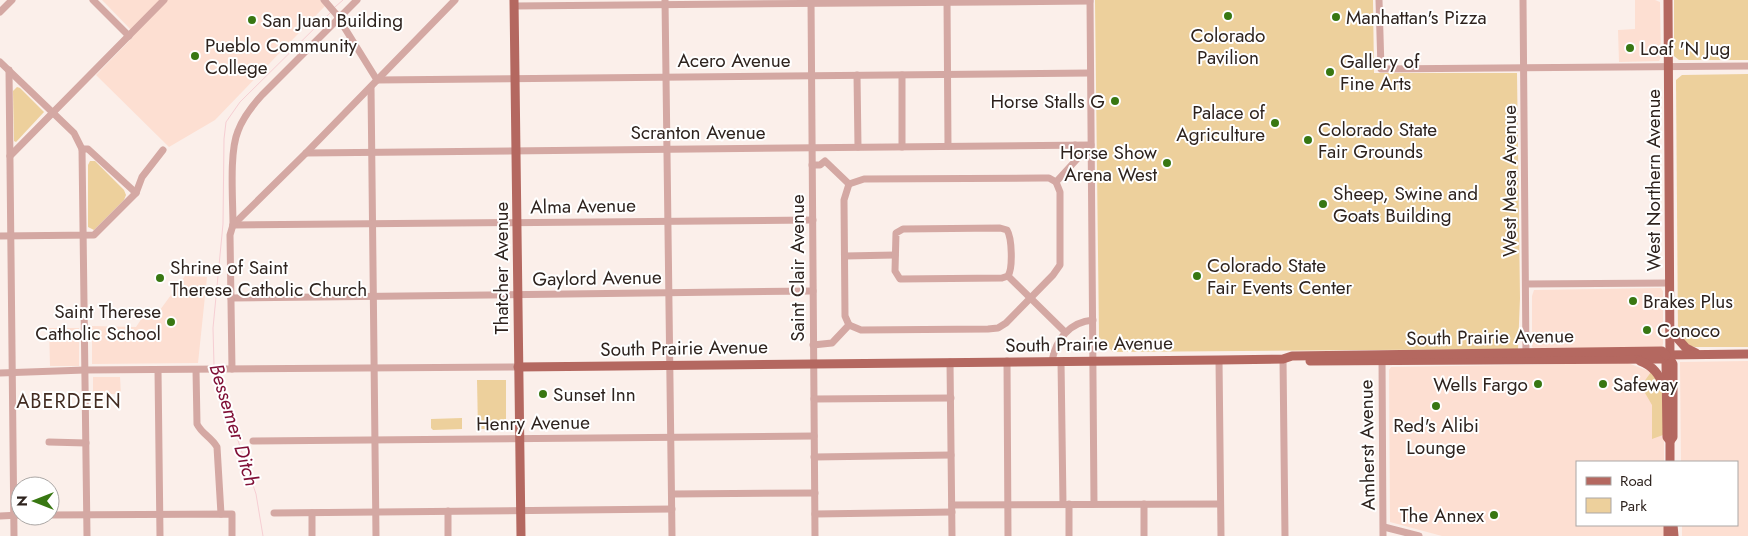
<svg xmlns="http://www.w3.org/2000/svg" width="1748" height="536" font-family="Jost,sans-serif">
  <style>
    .built { fill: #fddfd2 }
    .green { fill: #edd09c }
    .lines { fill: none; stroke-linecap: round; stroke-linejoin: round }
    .stream { stroke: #f6ced3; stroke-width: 1 }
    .minor { stroke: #d4a8a3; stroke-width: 7 }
    .major { stroke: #b46860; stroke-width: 9 }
    .poi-dot { fill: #387712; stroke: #fff; stroke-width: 2 }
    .labels { text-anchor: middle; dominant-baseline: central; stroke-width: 4; stroke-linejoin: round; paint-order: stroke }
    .poi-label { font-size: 19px; fill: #2e231e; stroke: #fff; text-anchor: start }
    .street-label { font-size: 19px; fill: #2e231e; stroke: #fff }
    .neighbourhood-label { font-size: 20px; letter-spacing: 1px; fill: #432c22; stroke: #fff }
    .water-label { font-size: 20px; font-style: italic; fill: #7f0e35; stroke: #fff }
  </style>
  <rect width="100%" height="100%" fill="#fbefea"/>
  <g class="built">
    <path d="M 102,0 L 320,0 L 325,6 L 215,120 L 169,147 L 96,75 L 133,37 L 134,33 Z"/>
    <path d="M 1635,0 L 1655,0 L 1660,2 L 1661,57 L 1659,61 L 1619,62 L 1618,30 L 1635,29 Z"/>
    <path d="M 185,276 L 207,277 L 198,363 L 92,364 L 92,326 L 136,327 L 142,318 L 154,316 L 160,310 Z"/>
    <path d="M 1661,288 L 1663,291 L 1663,344 L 1662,347 L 1535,349 L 1532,347 L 1532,296 L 1534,290 Z"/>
    <path d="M 49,328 L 79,328 L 79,366 L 50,366 Z"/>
    <path d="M 1748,361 L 1748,536 L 1682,536 L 1682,525 L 1737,525 L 1737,462 L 1681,462 L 1680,362 Z"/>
    <path d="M 1628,363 L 1654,373 L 1664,397 L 1664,462 L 1577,462 L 1577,525 L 1665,525 L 1665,536 L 1442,536 L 1390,522 L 1389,370 L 1391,367 Z"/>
    <path d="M 93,377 L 120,377 L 121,394 L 93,394 Z"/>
  </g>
  <g class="green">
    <path d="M 1095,0 L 1373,0 L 1374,73 L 1517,73 L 1520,298 L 1518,349 L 1113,352 L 1099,337 Z"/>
    <path d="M 1674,0 L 1748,0 L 1748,60 L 1679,60 L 1674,56 Z"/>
    <path d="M 1748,74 L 1748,347 L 1695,347 L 1687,345 L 1678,332 L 1676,80 L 1682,75 Z"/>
    <path d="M 17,87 L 20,88 L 44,112 L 16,142 L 14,141 L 13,91 Z"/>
    <path d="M 90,161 L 95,161 L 124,190 L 126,195 L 124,200 L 94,230 L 88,227 L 88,165 Z"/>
    <path d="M 1651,372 L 1663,390 L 1663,435 L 1652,439 L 1652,405 L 1641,386 Z"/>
    <path d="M 477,380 L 506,380 L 506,429 L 478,429 Z"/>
    <path d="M 462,418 L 462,429 L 433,430 L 431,428 L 431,419 Z"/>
  </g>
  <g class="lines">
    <g class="stream">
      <path d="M 335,7 L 343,0"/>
      <path d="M 214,365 L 213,328 L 223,224 L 224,139 L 226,122 L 240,102 L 331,12"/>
      <path d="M 215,372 L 256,494 L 263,536"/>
    </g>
    <g class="minor">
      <path d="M 93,0 L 129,36"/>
      <path d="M 324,0 L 336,14 L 377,80 L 1090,73"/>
      <path d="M 665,0 L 672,536"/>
      <path d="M 811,0 L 815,536"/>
      <path d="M 947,0 L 948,146"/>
      <path d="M 1090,0 L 1094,504"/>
      <path d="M 1379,0 L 1381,69 L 1748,66"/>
      <path d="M 1523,0 L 1526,358"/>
      <path d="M 515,6 L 1090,1"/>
      <path d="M 0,12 L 12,0"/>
      <path d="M 0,62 L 74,133 L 82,149 L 87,536"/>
      <path d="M 9,70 L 14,536"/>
      <path d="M 857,75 L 858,147"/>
      <path d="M 902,75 L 902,147"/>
      <path d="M 371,87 L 376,536"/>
      <path d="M 82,149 L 88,149 L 136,193"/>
      <path d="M 306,153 L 1091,145"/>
      <path d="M 10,156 L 164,0"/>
      <path d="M 812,165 L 820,165 L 825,161 L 849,184 L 864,179 L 1042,178 L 1049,178 L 1056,182"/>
      <path d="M 849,184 L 844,200 L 845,316 L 849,325"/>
      <path d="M 233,225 L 813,220"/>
      <path d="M 233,225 L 306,153 L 455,0"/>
      <path d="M 0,236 L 94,235 L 136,193 L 142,177 L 163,150"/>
      <path d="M 845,256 L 895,255"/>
      <path d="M 1008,276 L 1002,278 L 900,279 L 895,271 L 896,233 L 903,229 L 1000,228 L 1007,230 C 1012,238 1013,268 1008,276 L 1065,332"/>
      <path d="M 1526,284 L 1670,283"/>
      <path d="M 231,298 L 813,291"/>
      <path d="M 813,345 L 832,343 L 849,325 L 861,330 L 988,329 L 998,328 L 1006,323 L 1053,275 L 1060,265 L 1060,192 L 1056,182 L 1078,158 L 1075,153 L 1075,145"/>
      <path d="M 1382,357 L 1383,536"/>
      <path d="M 1283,359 L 1285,536"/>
      <path d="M 1219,360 L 1221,536"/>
      <path d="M 1007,361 L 1008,536"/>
      <path d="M 1052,361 C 1056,339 1070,322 1093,320"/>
      <path d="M 1061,361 L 1063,504"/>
      <path d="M 950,362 L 952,536"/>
      <path d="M 232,369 L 230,235 L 233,225 C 233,200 229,152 238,131 C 243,117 252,106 262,95 L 357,0"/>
      <path d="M 158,370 L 160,536"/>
      <path d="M 196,370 L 197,424 C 202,434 211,437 217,447 L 221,514"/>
      <path d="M 0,373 L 85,370 L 518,367"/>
      <path d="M 814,399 L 951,398"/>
      <path d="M 253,441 L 814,436"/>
      <path d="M 49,442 L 86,443"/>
      <path d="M 814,457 L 951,455"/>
      <path d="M 672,494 L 815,493"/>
      <path d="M 1069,504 L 1069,536"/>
      <path d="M 1144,504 L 1144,536"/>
      <path d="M 952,505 L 1220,504"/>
      <path d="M 448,511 L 448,536"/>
      <path d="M 274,513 L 672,509"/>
      <path d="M 312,513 L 312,536"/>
      <path d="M 815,514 L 952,512"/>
      <path d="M 50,515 L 232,514 L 232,536"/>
      <path d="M 0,516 L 20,515"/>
      <path d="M 1384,527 L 1419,536"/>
    </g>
    <g class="major">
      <path d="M 514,0 L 521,536"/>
      <path d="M 1668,0 L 1670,359 L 1673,364 L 1673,437 L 1670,441"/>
      <path d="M 1670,330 L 1686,348 L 1696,353"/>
      <path d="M 1670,359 L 1666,363 L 1667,437 L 1670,441 L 1670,462"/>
      <path d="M 1310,361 L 1662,359 L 1666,355 L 1748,354"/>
      <path d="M 1640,361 C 1653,366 1659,374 1664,387"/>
      <path d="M 518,367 L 1219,360 L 1283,359 L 1292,356 L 1662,351 L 1666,355"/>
      <path d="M 1673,525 L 1674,536"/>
      <path d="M 1668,536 L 1668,525"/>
    </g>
  </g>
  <g class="poi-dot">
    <circle cx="1228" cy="16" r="5"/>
    <circle cx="1336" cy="17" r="5"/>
    <circle cx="252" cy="20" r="5"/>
    <circle cx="1630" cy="48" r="5"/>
    <circle cx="195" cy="56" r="5"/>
    <circle cx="1330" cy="72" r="5"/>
    <circle cx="1115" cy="101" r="5"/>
    <circle cx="1275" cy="123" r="5"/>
    <circle cx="1308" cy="140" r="5"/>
    <circle cx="1167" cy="163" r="5"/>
    <circle cx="1323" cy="204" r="5"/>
    <circle cx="1197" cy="276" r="5"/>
    <circle cx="160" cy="278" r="5"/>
    <circle cx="1633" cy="301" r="5"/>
    <circle cx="171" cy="322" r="5"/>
    <circle cx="1647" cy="330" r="5"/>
    <circle cx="1538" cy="384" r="5"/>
    <circle cx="1603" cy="384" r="5"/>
    <circle cx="543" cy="394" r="5"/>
    <circle cx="1436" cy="406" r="5"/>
    <circle cx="1494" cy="515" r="5"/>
  </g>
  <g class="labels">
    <g class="poi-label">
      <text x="1346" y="17">Manhattan's Pizza</text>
      <text x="262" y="20">San Juan Building</text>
      <text x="1228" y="35" text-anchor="middle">Colorado<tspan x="1228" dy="22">Pavilion</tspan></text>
      <text x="205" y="45">Pueblo Community<tspan x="205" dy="22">College</tspan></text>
      <text x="1640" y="48">Loaf 'N Jug</text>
      <text x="1340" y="61">Gallery of<tspan x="1340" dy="22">Fine Arts</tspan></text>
      <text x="1105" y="101" text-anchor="end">Horse Stalls G</text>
      <text x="1265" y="112" text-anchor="end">Palace of<tspan x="1265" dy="22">Agriculture</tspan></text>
      <text x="1318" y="129">Colorado State<tspan x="1318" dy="22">Fair Grounds</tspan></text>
      <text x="1157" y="152" text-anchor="end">Horse Show<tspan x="1157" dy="22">Arena West</tspan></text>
      <text x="1333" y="193">Sheep, Swine and<tspan x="1333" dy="22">Goats Building</tspan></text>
      <text x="1207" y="265">Colorado State<tspan x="1207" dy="22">Fair Events Center</tspan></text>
      <text x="170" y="267">Shrine of Saint<tspan x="170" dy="22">Therese Catholic Church</tspan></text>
      <text x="1643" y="301">Brakes Plus</text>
      <text x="161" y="311" text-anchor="end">Saint Therese<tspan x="161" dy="22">Catholic School</tspan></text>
      <text x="1657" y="330">Conoco</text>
      <text x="1528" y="384" text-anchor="end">Wells Fargo</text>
      <text x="1613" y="384">Safeway</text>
      <text x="553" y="394">Sunset Inn</text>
      <text x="1436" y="425" text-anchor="middle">Red's Alibi<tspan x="1436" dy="22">Lounge</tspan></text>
      <text x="1484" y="515" text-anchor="end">The Annex</text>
    </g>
    <g class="street-label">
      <text x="734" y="60">Acero Avenue</text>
      <text x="698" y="132">Scranton Avenue</text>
      <text transform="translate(1653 180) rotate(-90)">West Northern Avenue</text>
      <text transform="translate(1509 181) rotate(-90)">West Mesa Avenue</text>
      <text transform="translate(583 206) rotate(-1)">Alma Avenue</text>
      <text transform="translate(501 268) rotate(-90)">Thatcher Avenue</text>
      <text transform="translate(797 268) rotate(-90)">Saint Clair Avenue</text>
      <text transform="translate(597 278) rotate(-1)">Gaylord Avenue</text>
      <text transform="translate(1490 337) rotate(-1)">South Prairie Avenue</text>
      <text transform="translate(1089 344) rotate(-1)">South Prairie Avenue</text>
      <text transform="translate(684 348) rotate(-1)">South Prairie Avenue</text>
      <text transform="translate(533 423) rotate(-1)">Henry Avenue</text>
      <text transform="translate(1367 445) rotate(-91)">Amherst Avenue</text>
    </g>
    <g class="neighbourhood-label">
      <text x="69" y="401">ABERDEEN</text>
    </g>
    <g class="water-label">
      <text transform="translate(234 425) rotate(73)">Bessemer Ditch</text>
    </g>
  </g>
  <rect x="1576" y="461" width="162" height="65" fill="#ffffff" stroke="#aba7a5"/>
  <rect x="1586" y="477" width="25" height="8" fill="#b46860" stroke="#aba7a5"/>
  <text x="1620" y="486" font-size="15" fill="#2e231e">Road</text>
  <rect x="1586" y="498" width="25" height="15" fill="#edd09c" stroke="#aba7a5"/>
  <text x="1620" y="511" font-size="15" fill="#2e231e">Park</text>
  <g transform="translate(35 501) rotate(270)"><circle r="24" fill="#ffffff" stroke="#aba7a5"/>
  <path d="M0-4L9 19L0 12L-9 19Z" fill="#387712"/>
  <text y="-8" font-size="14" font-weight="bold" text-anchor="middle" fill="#2e231e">N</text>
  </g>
</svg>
